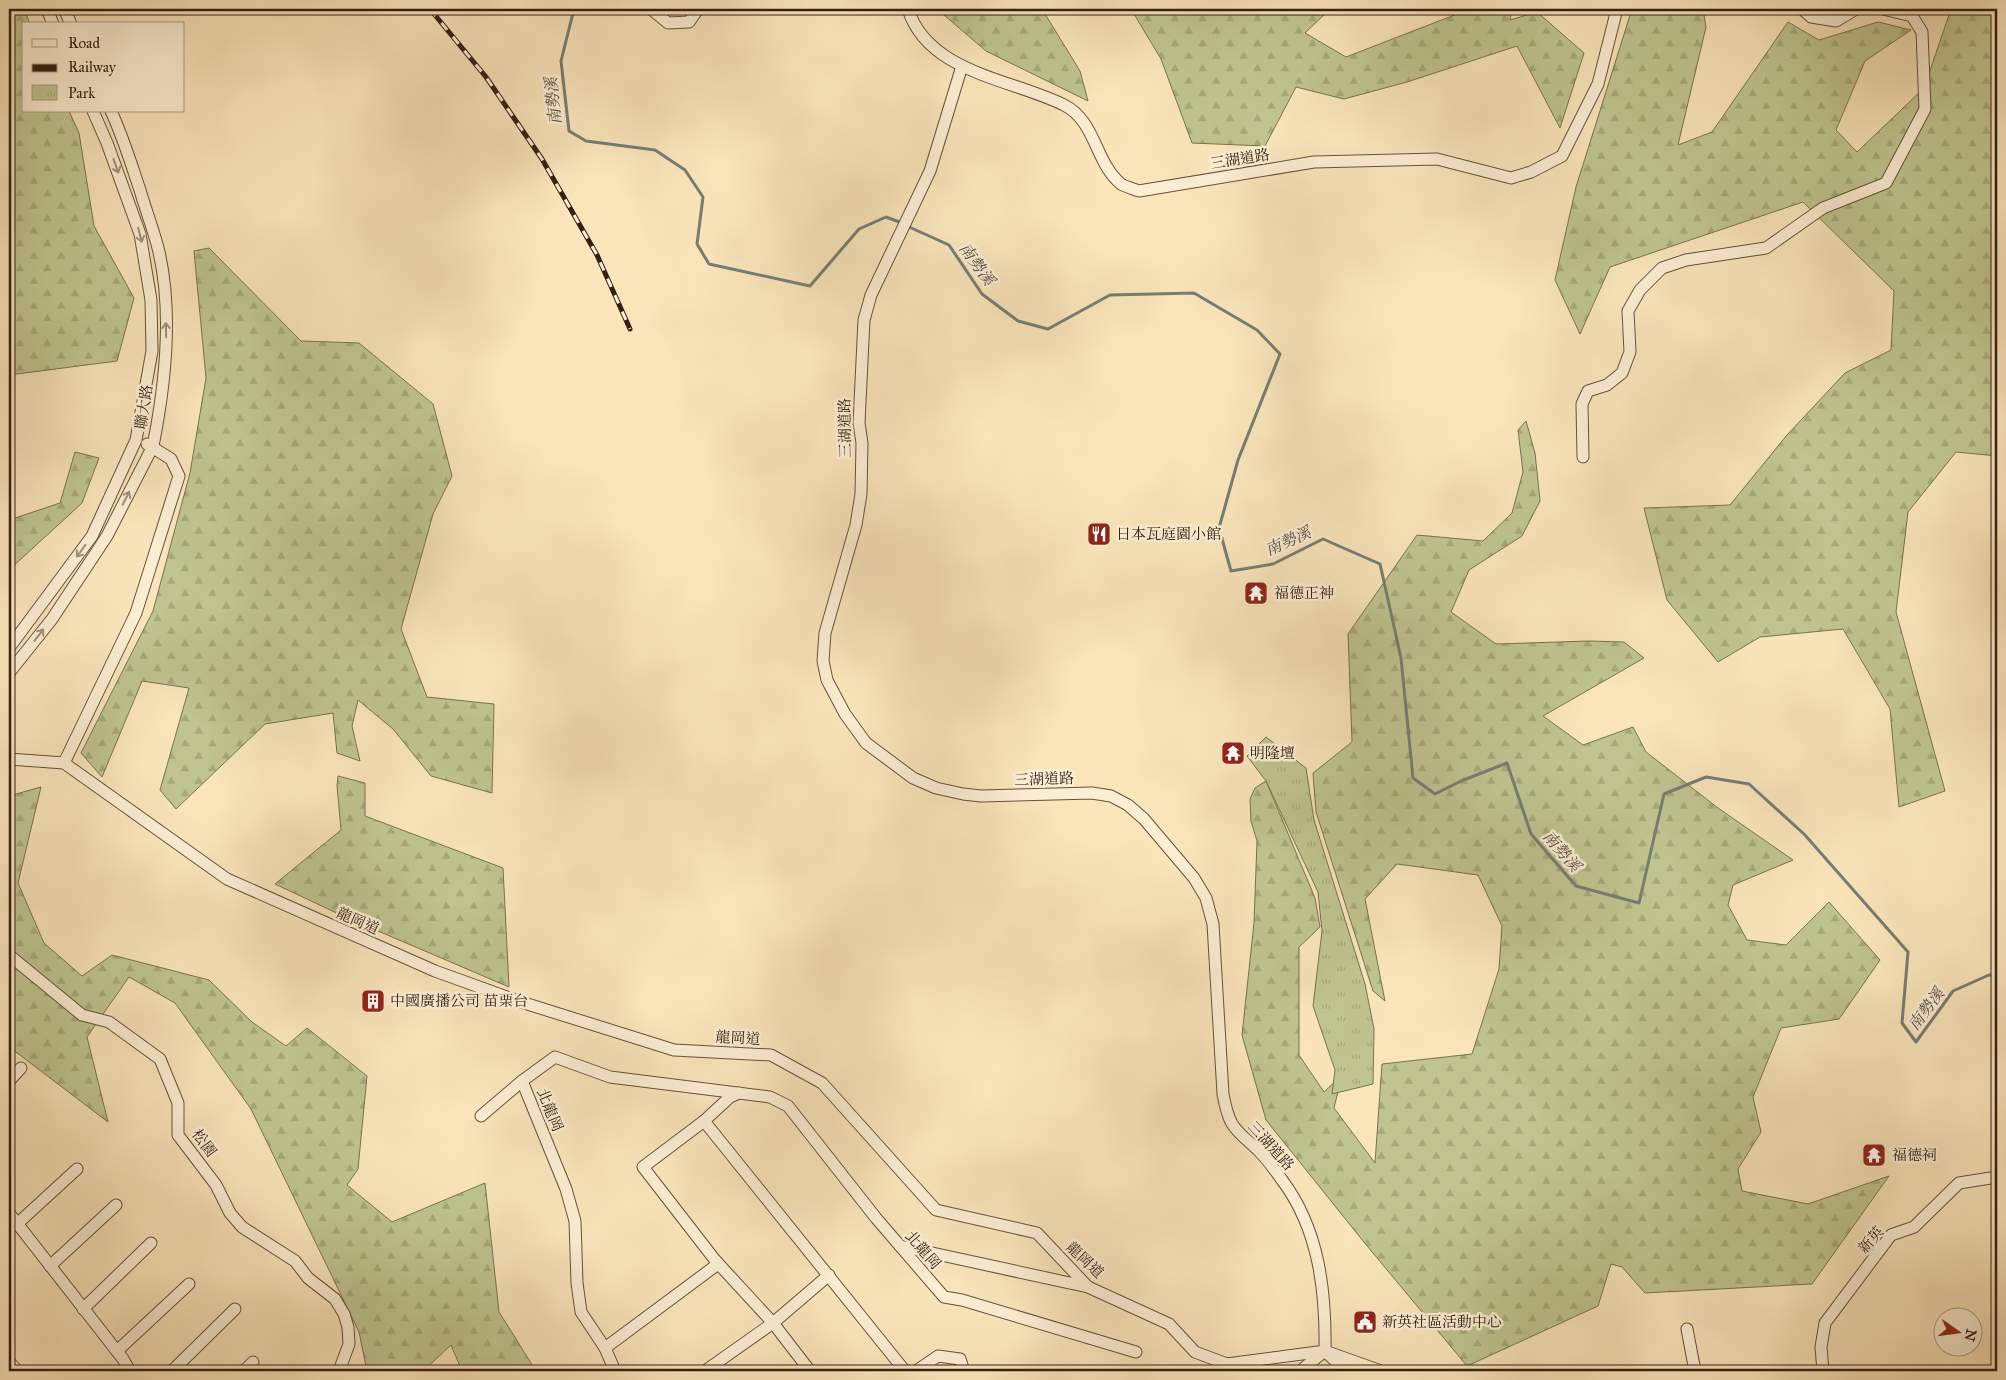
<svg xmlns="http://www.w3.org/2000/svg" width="2006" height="1380" font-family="'IM FELL Great Primer','Noto Serif TC',serif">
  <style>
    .forest { fill: url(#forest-firs); stroke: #787252 }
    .park { fill: url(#park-tufts); stroke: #787252 }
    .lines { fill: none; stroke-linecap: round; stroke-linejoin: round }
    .stream { stroke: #757e76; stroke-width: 3 }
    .minor-casing { stroke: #64513e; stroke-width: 13 }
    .minor { stroke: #fceed3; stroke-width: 11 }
    .rail-casing { stroke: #322014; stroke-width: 5 }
    .rail { stroke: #fceed3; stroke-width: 3; stroke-dasharray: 9; stroke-linecap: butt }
    .oneway { stroke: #a1917d }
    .labels { text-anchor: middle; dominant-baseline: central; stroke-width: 5; stroke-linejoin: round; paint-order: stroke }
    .street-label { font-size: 15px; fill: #322014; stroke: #fceed3 }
    .poi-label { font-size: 15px; fill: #322014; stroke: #fceed3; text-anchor: start }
    .water-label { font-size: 16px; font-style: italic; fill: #534f45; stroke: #fceed3 }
  </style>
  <defs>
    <pattern id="forest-firs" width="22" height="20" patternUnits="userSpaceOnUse" patternTransform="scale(1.25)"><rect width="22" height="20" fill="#bfc590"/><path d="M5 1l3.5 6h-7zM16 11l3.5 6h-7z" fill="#a5a97b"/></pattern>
    <pattern id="park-tufts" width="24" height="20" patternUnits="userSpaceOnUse" patternTransform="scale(1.25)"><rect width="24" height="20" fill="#bfc590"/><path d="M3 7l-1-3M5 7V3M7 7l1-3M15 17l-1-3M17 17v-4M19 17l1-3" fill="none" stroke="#a5a97b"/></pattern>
  </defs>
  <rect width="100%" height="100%" fill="#fae5bb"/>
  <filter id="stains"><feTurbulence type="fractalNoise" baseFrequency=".004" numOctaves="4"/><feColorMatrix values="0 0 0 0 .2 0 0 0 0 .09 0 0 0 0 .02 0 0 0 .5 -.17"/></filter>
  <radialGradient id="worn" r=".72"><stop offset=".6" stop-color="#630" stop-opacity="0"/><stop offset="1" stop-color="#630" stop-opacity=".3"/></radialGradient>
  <g class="forest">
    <path d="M 9,9 L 24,9 L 30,24 L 24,24 L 24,111 L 69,111 L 79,133 L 94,226 L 134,298 L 117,361 L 9,375 Z"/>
    <path d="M 937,9 L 1042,9 L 1080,71 L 1088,101 L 986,51 Z"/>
    <path d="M 1131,9 L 1330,9 L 1305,33 L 1346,57 L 1470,9 L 1512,9 L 1510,20 L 1537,12 L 1584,53 L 1560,128 L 1517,46 L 1407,82 L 1344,99 L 1296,87 L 1265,146 L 1192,143 L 1161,59 Z"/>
    <path d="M 1632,9 L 1703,9 L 1706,27 L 1678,145 L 1712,132 L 1788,22 L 1819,40 L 1878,22 L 1911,30 L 1865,61 L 1836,130 L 1857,152 L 1924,88 L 1951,9 L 1997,9 L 1997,456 L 1956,452 L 1908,512 L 1896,612 L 1945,791 L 1899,807 L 1890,709 L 1843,629 L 1760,637 L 1718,662 L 1667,600 L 1644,508 L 1730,505 L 1787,435 L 1845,373 L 1891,350 L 1894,291 L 1803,202 L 1610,267 L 1580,334 L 1555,280 L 1576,187 Z"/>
    <path d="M 209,248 L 301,341 L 359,343 L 433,404 L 452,476 L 433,514 L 401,629 L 427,697 L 494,704 L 492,793 L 431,776 L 393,729 L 358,700 L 352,726 L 360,761 L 337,753 L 333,713 L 265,724 L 176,809 L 160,790 L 189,688 L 142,681 L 102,777 L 81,753 L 153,611 L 190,473 L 206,378 L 194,251 Z"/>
    <path d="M 1526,421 L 1535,453 L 1540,501 L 1522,536 L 1469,570 L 1451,612 L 1496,644 L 1589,641 L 1624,642 L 1644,658 L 1543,716 L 1583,745 L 1633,727 L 1646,752 L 1718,808 L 1793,860 L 1733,885 L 1728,905 L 1747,940 L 1786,945 L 1829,902 L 1880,960 L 1839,1019 L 1781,1028 L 1753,1097 L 1761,1132 L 1738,1169 L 1742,1191 L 1808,1204 L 1889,1176 L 1812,1284 L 1645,1293 L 1622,1267 L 1611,1264 L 1598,1306 L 1467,1366 L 1363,1241 L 1266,1120 L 1242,1035 L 1254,923 L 1257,841 L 1251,821 L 1250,799 L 1255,788 L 1266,781 L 1315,898 L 1320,927 L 1299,947 L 1299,1055 L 1324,1092 L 1342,1075 L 1334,1108 L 1375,1163 L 1382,1064 L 1472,1054 L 1499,969 L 1502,926 L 1478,875 L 1397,864 L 1365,899 L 1385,1001 L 1373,991 L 1316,812 L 1313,773 L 1352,742 L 1348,634 L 1417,535 L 1483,541 L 1512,513 L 1523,472 L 1518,430 Z"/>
    <path d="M 75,452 L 99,458 L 82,503 L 9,570 L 9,520 L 60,503 Z"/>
    <path d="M 338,776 L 365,783 L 365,816 L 503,868 L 509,987 L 343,916 L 275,884 L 341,830 L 337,786 Z"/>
    <path d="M 41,787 L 18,883 L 44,943 L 82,976 L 112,955 L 209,980 L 252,1022 L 286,1046 L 307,1028 L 367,1076 L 358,1169 L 347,1185 L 392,1222 L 485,1183 L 499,1312 L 536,1371 L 462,1371 L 451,1345 L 423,1371 L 367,1371 L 359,1332 L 251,1109 L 175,1003 L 129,977 L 87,1037 L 108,1122 L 12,1049 L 9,1051 L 9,796 Z"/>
  </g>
  <path class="park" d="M 1266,737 L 1306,768 L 1314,820 L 1365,984 L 1374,1029 L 1373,1084 L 1332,1094 L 1335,1070 L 1313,1006 L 1322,931 L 1318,892 L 1266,781 L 1247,756 Z"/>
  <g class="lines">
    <g class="stream">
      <path d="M 574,9 L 561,61 L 569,131 L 586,141 L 655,150 L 685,170 L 703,197 L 697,244 L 709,264 L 810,286 L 859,229 L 886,217 L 902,223"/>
      <path d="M 907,226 L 949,245 L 982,294 L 1018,321 L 1048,329 L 1110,295 L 1194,293 L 1257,330 L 1280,354 L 1238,460 L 1219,528 L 1231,571 L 1273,564 L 1323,539 L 1380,564 L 1401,658 L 1413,778 L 1435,794 L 1461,781 L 1507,763 L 1531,834 L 1576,886 L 1639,903 L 1664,794 L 1706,777 L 1749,784 L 1804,834 L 1908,952 L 1902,1023 L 1916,1042 L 1953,991 L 1989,975 L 1997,976"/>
    </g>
    <g class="minor-casing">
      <g id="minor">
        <path d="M 47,9 L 53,24"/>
        <path d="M 64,9 L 71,24"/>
        <path d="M 651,9 L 668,23 L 689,22 L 698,9"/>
        <path d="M 908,9 C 928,73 1012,79 1064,105 C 1096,121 1095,163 1121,184 C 1126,187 1134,189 1139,191 L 1314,162 L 1437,159 L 1511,178 L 1531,172 L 1562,156 L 1598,84 L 1617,9"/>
        <path d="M 1802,9 L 1811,17 L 1836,21 L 1856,9"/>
        <path d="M 962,66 L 930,171 L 871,295 L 864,320 L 859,423 L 862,443 L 861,494 L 856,525 L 825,633 L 823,661 L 827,680 L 845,714 L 866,743 L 913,778 L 936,788 L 963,794 L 981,796 L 1092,793 L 1111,796 L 1128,805 L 1144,819 L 1194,878 L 1206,898 L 1213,924 L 1223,1094 C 1229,1128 1235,1129 1258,1150 C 1267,1159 1275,1170 1282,1180 C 1319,1229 1326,1291 1325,1351 L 1300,1371"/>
        <path d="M 1583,457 L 1582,404 L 1588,391 L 1607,385 L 1622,373 L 1630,352 L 1628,311 L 1640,290 L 1662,268 L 1686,260 L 1766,248 L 1823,208 L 1886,183 L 1925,109 L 1922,32 L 1912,16 L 1883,9"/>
        <path d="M 9,648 L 92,536 L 136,440 L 152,351 L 151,300 L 140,234 L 107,143 L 93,111"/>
        <path d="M 9,673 L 52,619 L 107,536 L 153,446 C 165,386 173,313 159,252 C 154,231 146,211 140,190 C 131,163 123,137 111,111"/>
        <path d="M 9,759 L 64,763 L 227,879 L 435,971 L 521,1002 L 674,1050 L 771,1055 L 822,1083 L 936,1210 L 1037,1233 L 1088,1287 L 1169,1324 L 1195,1352 L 1227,1364 L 1325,1351 L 1381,1371"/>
        <path d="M 64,763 L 136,613 L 179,476 L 171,459 L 147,444"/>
        <path d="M 9,955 L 82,1015 L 109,1022 L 160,1059 L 178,1103 L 178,1135 L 216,1185 L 230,1213 L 242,1227 L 295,1261 L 308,1278 L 335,1299 L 344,1314 L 348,1327 L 349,1344 L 339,1371"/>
        <path d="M 9,1081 L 21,1068"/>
        <path d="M 522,1081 L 566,1189 L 575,1221 L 577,1283 L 581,1312 L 605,1348 L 615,1371"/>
        <path d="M 739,1093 L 730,1097 L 704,1121 L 643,1167 L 715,1260 L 773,1323 L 810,1371"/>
        <path d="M 481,1116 L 522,1081 L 555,1057 L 610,1077 L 770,1097 L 788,1106 L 876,1218 L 944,1297 L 962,1300 L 1136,1352"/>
        <path d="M 704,1121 L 905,1371"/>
        <path d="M 9,1213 L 123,1359 L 130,1371"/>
        <path d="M 17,1224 L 77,1169"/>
        <path d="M 900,1246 L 1088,1287"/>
        <path d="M 50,1266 L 116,1205"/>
        <path d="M 83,1309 L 151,1243"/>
        <path d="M 1687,1329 L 1695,1371"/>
        <path d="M 605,1348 L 718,1264"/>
        <path d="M 117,1351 L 189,1284"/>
        <path d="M 1328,1354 L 1346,1371"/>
        <path d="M 9,1362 L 18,1371"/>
        <path d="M 172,1371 L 235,1309"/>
        <path d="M 244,1371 L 253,1362"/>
        <path d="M 705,1371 L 773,1323 L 829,1275"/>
        <path d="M 916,1371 L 938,1356 L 960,1359 L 964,1371"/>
        <path d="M 1823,1371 L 1821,1347 L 1825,1323 L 1891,1235 L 1914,1227 L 1959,1183 L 1997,1177"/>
      </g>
    </g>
    <use href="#minor" class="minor"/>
    <g class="rail-casing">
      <path id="rail" d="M 430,9 L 486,77 L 542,159 L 597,255 L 630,329"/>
    </g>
    <use href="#rail" class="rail"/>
  </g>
  <defs><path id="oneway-shaft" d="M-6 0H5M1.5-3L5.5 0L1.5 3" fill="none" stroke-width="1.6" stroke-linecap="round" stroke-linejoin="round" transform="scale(1.25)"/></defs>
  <g class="oneway">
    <use href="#oneway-shaft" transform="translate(116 166) rotate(70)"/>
    <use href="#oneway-shaft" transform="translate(140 235) rotate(76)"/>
    <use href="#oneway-shaft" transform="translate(166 330) rotate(-91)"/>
    <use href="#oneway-shaft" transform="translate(126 498) rotate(-63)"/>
    <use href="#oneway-shaft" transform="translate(81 551) rotate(126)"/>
    <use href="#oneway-shaft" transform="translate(39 635) rotate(-52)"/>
  </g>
  <defs>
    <g id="restaurant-square" transform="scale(1.25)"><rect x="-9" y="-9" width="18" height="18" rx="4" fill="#8f2418" stroke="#fceed3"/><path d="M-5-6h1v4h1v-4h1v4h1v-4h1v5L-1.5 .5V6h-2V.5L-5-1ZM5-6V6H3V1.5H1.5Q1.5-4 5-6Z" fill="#fff"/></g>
    <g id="temple-square" transform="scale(1.25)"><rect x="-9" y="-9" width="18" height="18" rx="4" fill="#8f2418" stroke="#fceed3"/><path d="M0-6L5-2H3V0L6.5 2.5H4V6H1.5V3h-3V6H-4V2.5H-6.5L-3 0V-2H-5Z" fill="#fff"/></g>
    <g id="building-square" transform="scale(1.25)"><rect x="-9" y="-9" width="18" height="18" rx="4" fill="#8f2418" stroke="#fceed3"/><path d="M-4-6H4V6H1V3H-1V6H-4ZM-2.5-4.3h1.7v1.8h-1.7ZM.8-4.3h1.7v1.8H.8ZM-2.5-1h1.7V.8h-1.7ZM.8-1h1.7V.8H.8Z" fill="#fff"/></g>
    <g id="civic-square" transform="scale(1.25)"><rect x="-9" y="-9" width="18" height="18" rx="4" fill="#8f2418" stroke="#fceed3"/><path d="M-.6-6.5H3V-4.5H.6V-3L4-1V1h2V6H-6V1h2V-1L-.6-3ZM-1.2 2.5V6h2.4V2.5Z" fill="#fff"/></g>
  </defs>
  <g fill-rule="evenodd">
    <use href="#restaurant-square" x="1099" y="534"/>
    <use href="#temple-square" x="1256" y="593"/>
    <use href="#temple-square" x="1233" y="753"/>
    <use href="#building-square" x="373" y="1001"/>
    <use href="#temple-square" x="1874" y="1155"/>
    <use href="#civic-square" x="1365" y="1322"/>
  </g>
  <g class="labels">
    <g class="street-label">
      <text transform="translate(1240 159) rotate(-9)">三湖道路</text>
      <text transform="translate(144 407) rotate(-81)">聯大路</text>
      <text transform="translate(845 428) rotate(-91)">三湖道路</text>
      <text transform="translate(1044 779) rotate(-2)">三湖道路</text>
      <text transform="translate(358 921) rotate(24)">龍岡道</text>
      <text transform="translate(738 1038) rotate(3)">龍岡道</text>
      <text transform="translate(550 1110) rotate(68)">北龍岡</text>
      <text transform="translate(204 1143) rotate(54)">松園</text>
      <text transform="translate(1271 1146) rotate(48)">三湖道路</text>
      <text transform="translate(1871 1240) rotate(-49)">新英</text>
      <text transform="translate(923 1250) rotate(49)">北龍岡</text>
      <text transform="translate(1085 1260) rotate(43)">龍岡道</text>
    </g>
    <g class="poi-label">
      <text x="1116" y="534">日本瓦庭園小館</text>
      <text x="1274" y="593">福德正神</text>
      <text x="1250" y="753">明隆壇</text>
      <text x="390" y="1001">中國廣播公司 苗栗台</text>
      <text x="1892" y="1155">福德祠</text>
      <text x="1382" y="1322">新英社區活動中心</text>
    </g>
    <g class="water-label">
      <text transform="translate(553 101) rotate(-96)">南勢溪</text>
      <text transform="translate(977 264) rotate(54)">南勢溪</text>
      <text transform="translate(1288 541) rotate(-24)">南勢溪</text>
      <text transform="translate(1562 851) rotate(49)">南勢溪</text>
      <text transform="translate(1926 1009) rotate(-53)">南勢溪</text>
    </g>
  </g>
  <rect width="2006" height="1380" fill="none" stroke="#fae5bb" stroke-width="30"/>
  <rect x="10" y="10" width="1986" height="1360" fill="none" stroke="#322014" stroke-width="2.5"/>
  <rect x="15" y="15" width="1976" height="1350" fill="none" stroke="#322014"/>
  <rect x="22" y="22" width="162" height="90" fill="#fceed3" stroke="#ab9c87"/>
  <rect x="32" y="39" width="25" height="8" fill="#fceed3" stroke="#ab9c87"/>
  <text x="68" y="48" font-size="15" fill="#322014">Road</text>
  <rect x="32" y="64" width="25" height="8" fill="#322014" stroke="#ab9c87"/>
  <text x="68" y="72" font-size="15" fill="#322014">Railway</text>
  <rect x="32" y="85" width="25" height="15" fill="url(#park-tufts)" stroke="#ab9c87"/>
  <text x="68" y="98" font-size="15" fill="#322014">Park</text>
  <g transform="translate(1958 1332) rotate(104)"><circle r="24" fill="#fceed3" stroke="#ab9c87"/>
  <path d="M0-4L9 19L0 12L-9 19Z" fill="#8f2418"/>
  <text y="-8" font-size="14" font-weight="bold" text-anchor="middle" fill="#322014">N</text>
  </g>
  <rect width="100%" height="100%" filter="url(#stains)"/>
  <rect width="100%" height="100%" fill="url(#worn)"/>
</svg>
